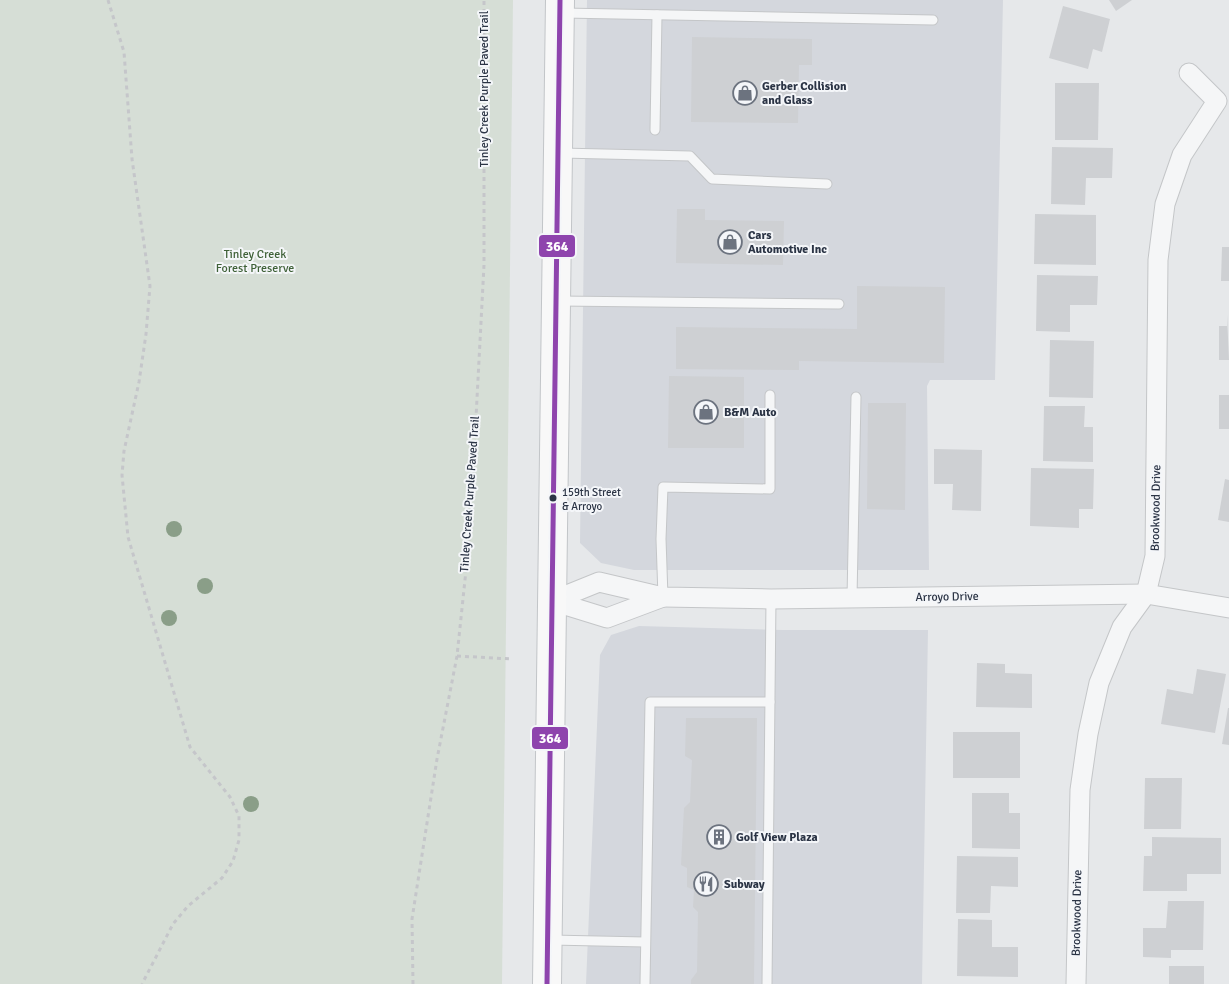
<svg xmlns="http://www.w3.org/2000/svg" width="1229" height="984" font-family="Signika,sans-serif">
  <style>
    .built { fill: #d4d7dd }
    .green { fill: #d6ded6 }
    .building { fill: #ced0d3 }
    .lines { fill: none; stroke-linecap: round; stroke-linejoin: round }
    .service-casing { stroke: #c4c6c8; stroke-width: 11 }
    .minor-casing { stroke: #c4c6c8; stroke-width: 21 }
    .primary-casing { stroke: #c2c5c8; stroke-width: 30 }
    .path { stroke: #c5c6ca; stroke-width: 3; stroke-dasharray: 4 4; stroke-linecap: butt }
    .service { stroke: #f5f6f7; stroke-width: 9 }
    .minor { stroke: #f5f6f7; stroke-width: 19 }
    .primary { stroke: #f8f8f8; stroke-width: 28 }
    .bus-1-casing { stroke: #f4f6f9; stroke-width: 9 }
    .bus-1 { stroke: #8e44ad; stroke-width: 5 }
    .tree { fill: #8a9e88 }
    .bus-dot { fill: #2b3445; stroke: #f4f6f9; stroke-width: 2 }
    .labels { text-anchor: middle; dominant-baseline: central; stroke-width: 4; stroke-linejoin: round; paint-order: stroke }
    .bus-label { font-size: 11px; fill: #2b3445; stroke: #f4f6f9; text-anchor: start }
    .poi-label { font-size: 12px; font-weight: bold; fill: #2b3445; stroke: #f4f6f9; text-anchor: start }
    .street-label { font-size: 12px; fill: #2b3445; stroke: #f4f6f9 }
    .park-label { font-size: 12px; fill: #3f6138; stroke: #f4f6f9 }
    .line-badge { stroke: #f4f6f9; stroke-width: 2 }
    .badge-label { font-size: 14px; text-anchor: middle; font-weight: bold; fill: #fff }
  </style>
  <rect width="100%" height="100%" fill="#e6e8ea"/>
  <g class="built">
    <path d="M 587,0 L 1003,0 L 995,380 L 930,380 L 927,386 L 929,570 L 634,570 L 601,563 L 580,543 Z"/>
    <path d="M 639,626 L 783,630 L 928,630 L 922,984 L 586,984 L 600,655 L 611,635 Z"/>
  </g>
  <path class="green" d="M 0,0 L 513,0 L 502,984 L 0,984 Z"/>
  <g class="building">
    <path d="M 1109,0 L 1132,0 L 1116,11 Z"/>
    <path d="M 1063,6 L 1110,19 L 1102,52 L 1093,49 L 1088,69 L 1049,58 Z"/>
    <path d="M 692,37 L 812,39 L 812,65 L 799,65 L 798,123 L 691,122 Z"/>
    <path d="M 1055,83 L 1099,83 L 1098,140 L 1055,140 Z"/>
    <path d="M 1052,147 L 1113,148 L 1112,178 L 1086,178 L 1085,205 L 1051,204 Z"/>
    <path d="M 677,209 L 705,209 L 705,220 L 784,221 L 783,265 L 676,263 Z"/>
    <path d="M 1035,214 L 1096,215 L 1096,265 L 1034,264 Z"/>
    <path d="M 1222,247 L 1229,247 L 1229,281 L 1221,281 Z"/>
    <path d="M 1037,275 L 1098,276 L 1097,305 L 1070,305 L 1070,332 L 1036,331 Z"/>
    <path d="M 857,286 L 945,287 L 944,363 L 799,361 L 799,370 L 676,369 L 676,327 L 857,329 Z"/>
    <path d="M 1227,315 L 1229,360 L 1219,360 L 1219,326 L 1227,326 Z"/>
    <path d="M 1050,340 L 1094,341 L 1093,398 L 1049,397 Z"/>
    <path d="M 669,376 L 744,377 L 744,448 L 668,448 Z"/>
    <rect x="1219" y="395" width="10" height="34"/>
    <path d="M 868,403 L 906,403 L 905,510 L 867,509 Z"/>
    <path d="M 1044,406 L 1085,406 L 1084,427 L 1093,427 L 1093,462 L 1043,461 Z"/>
    <path d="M 934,449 L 982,450 L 981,511 L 952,510 L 953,484 L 934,484 Z"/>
    <path d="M 1031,468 L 1094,469 L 1093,509 L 1079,509 L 1079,528 L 1030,526 Z"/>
    <path d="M 1225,479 L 1229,480 L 1229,522 L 1218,520 Z"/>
    <path d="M 977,663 L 1005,664 L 1005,673 L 1032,674 L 1032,708 L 976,707 Z"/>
    <path d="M 1197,669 L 1226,674 L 1215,733 L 1161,724 L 1167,689 L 1193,694 Z"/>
    <path d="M 1228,708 L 1229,708 L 1229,745 L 1222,744 Z"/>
    <path d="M 686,718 L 757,718 L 754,984 L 691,984 L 691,980 L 697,972 L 698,912 L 693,907 L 694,890 L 687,887 L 687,868 L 681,865 L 684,808 L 690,802 L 692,760 L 685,756 Z"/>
    <rect x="953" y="732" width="67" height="46"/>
    <path d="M 1145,778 L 1182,778 L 1181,829 L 1144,829 Z"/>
    <path d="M 972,793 L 1009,793 L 1009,813 L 1020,813 L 1020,849 L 972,848 Z"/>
    <path d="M 1152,837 L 1221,838 L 1221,874 L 1187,874 L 1187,891 L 1143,891 L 1144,856 L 1152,856 Z"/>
    <path d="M 957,856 L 1018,857 L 1018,887 L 991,886 L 990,913 L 956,913 Z"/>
    <path d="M 1168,901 L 1204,901 L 1203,950 L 1171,950 L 1171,958 L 1143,957 L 1143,928 L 1166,928 Z"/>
    <path d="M 958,919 L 992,920 L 992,947 L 1018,947 L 1018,977 L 957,976 Z"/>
    <rect x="1169" y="966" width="35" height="18"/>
  </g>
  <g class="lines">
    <g class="service-casing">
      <g id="service">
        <path d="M 563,13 L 933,20"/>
        <path d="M 655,130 L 657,15"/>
        <path d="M 561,153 L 690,156 L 712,179 L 827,184"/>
        <path d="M 559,301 L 839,304"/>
        <path d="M 663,597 L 661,539 L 663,487 L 770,489 L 770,395"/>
        <path d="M 852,598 L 856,397"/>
        <path d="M 551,940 L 645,942"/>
        <path d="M 645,984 L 650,702 L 770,702"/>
        <path d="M 767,984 L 771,599"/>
      </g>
    </g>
    <g class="minor-casing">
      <g id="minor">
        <path d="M 552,601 L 599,582 L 663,597 L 771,599 L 1146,594 L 1229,608"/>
        <path d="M 552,601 L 607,618 L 663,597"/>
        <path d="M 1076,984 L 1080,790 L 1088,734 L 1099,683 L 1122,627 L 1146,594 L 1155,556 L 1158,260 L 1165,204 L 1182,155 L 1217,101 L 1189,73"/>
      </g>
    </g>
    <g class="primary-casing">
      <path id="primary" d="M 547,984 L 560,0"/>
    </g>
    <g class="path">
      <path d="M 108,0 L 124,52 L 132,159 L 150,286 L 146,334 L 139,382 L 124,451 L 122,475 L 128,537 L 190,747 L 230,797 L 239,816 L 239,840 L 233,861 L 222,878 L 188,906 L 173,924 L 142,984"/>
      <path d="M 457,656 L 512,659"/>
      <path d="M 413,984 L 412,919 L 437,759 L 457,656 L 470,532 L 484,265 L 484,0"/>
    </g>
    <use href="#service" class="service"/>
    <use href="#minor" class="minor"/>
    <use href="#primary" class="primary"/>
    <g class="bus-1-casing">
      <path id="bus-1" d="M 547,984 L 560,0"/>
    </g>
    <use href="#bus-1" class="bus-1"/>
  </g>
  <g class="tree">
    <circle cx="174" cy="529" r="8"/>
    <circle cx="205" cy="586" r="8"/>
    <circle cx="169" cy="618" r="8"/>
    <circle cx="251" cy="804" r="8"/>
  </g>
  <defs>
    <g id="shop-ring" transform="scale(1.25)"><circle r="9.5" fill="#f4f6f9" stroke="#6c737f" stroke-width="1.5"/><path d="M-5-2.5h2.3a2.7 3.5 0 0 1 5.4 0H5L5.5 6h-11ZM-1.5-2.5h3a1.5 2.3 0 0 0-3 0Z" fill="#6c737f"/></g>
    <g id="building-ring" transform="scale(1.25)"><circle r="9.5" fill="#f4f6f9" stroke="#6c737f" stroke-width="1.5"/><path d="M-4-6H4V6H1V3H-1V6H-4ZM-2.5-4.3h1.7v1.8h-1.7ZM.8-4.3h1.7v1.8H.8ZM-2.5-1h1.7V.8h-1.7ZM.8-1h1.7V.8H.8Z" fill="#6c737f"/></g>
    <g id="restaurant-ring" transform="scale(1.25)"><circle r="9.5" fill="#f4f6f9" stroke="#6c737f" stroke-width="1.5"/><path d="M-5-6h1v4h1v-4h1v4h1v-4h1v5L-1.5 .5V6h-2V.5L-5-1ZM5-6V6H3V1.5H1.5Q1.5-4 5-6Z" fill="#6c737f"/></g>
  </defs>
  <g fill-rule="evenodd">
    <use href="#shop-ring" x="745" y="93"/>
    <use href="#shop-ring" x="730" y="242"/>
    <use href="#shop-ring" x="706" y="412"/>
    <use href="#building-ring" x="719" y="837"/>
    <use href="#restaurant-ring" x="706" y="884"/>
  </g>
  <circle class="bus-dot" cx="553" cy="498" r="4.5"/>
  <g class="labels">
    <g class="bus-label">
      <text x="562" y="492">159th Street<tspan x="562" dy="14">&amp; Arroyo</tspan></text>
    </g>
    <g class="poi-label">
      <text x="762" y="86">Gerber Collision<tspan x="762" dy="14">and Glass</tspan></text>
      <text x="748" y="235">Cars<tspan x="748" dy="14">Automotive Inc</tspan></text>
      <text x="724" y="412">B&amp;M Auto</text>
      <text x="736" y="837">Golf View Plaza</text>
      <text x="724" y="884">Subway</text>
    </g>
    <g class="street-label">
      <text transform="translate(484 89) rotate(-90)">Tinley Creek Purple Paved Trail</text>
      <text transform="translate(470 494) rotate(-86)">Tinley Creek Purple Paved Trail</text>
      <text transform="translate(1156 508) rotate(-89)">Brookwood Drive</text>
      <text transform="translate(947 597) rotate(-1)">Arroyo Drive</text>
      <text transform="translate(1077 913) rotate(-89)">Brookwood Drive</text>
    </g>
    <g class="park-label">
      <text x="255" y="254">Tinley Creek<tspan x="255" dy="14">Forest Preserve</tspan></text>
    </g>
  </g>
  <g class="line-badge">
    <rect x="538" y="234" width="38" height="24" rx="5" fill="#8e44ad"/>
    <rect x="531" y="726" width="38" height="24" rx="5" fill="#8e44ad"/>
  </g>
  <g class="badge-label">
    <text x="557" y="251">364</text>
    <text x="550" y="743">364</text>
  </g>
</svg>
